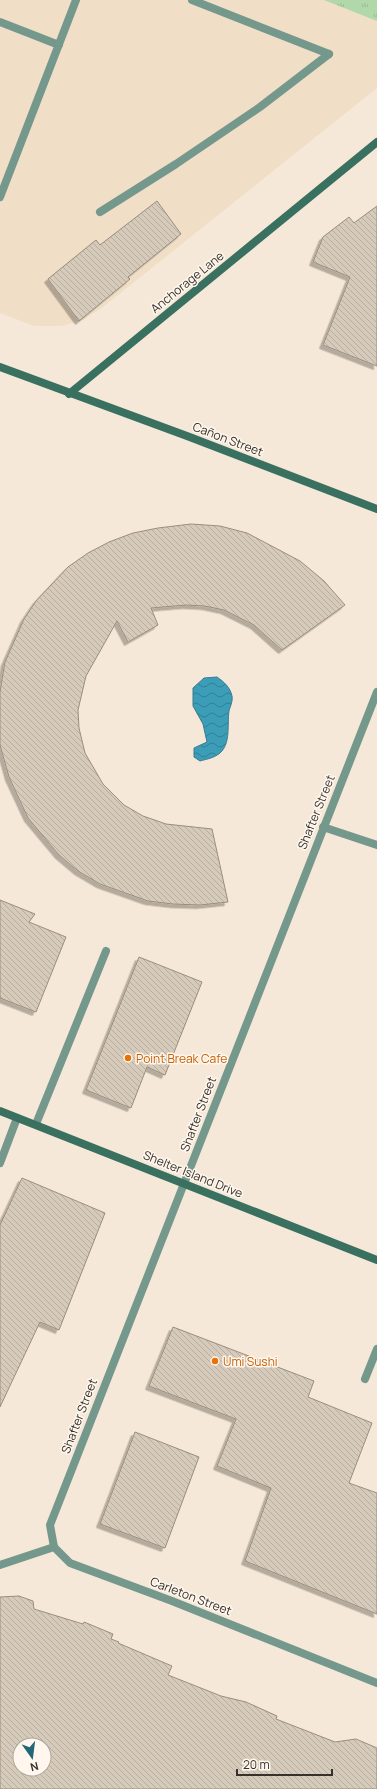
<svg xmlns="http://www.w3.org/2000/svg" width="377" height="1789" font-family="Manrope,sans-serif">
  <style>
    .built { fill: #f0dec7 }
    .park { fill: url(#park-tufts) }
    .water { fill: url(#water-waves); stroke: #3a7d8d }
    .building { fill: url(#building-back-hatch); stroke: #998e7e; fill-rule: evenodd; filter: url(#shadow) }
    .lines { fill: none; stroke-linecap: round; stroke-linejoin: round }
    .lane { stroke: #75988c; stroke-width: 8 }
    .street { stroke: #75988c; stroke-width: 8 }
    .secondary { stroke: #39705f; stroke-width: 8 }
    .food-dot { fill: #e8710a; stroke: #fff7ed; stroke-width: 1.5 }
    .labels { text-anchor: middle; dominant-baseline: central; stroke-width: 3; stroke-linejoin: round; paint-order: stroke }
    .street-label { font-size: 12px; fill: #36312b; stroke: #fff7ed }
    .food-label { font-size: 12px; fill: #c56008; stroke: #fff7ed; text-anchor: start }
  </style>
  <defs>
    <pattern id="park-tufts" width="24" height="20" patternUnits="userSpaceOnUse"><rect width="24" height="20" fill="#b0d8a9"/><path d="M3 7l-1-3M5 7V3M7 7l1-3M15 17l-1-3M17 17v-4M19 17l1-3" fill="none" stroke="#98ba92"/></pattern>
    <pattern id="water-waves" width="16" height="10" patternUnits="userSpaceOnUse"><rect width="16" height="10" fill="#3b9db7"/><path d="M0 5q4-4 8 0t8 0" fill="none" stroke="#328195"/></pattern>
    <pattern id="building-back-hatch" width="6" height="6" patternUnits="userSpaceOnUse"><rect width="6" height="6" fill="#d6caba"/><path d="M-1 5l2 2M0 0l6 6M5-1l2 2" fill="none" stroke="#b8aea0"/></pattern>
    <filter id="shadow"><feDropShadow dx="-3.5" dy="3.5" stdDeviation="0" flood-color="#0004"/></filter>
  </defs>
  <rect width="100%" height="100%" fill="#f6e8d8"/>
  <path class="built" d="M 0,0 L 377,0 L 377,88 L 103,307 L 83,320 L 61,326 L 34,326 L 0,313 Z"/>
  <path class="park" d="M 324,0 L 377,0 L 377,21 Z"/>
  <path class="water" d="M 217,677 C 224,682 230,687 232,696 C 233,701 230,707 229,711 C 227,725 231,743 220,753 C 214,758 207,759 200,761 L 194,757 L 194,748 L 207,742 L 203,724 L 193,706 L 193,688 L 204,678 Z"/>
  <g class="building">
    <path d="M 157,201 L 181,234 L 128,277 L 130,279 L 79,321 L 48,279 L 96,240 L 100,245 Z"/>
    <path d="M 377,206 L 377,366 L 323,345 L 350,277 L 313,262 L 323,237 L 349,217 L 354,223 Z"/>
    <path d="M 191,524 L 220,526 L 247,533 L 300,561 L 324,581 L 345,605 L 282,650 L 254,625 L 224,610 L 205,606 L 186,605 L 151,608 L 158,625 L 128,642 L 117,621 L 86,676 L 78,710 L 79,728 L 85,753 L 103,784 L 124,805 L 143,816 L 166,824 L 212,829 L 228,902 L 200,905 L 173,904 L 148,901 L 100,884 L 78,871 L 59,855 L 28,818 L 9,777 L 0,745 L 0,692 L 5,662 L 24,619 L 36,601 L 68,567 L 88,553 L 109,542 L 133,533 L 158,528 Z"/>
    <path d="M 0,900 L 35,914 L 29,922 L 66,937 L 36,1012 L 0,998 Z"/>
    <path d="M 139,957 L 202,982 L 165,1075 L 147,1067 L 131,1108 L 86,1090 Z"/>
    <path d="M 22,1178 L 105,1213 L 59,1330 L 40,1322 L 0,1407 L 0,1225 Z"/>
    <path d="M 173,1327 L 314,1381 L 308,1397 L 372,1423 L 349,1483 L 377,1493 L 377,1614 L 245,1561 L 271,1488 L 217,1466 L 236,1419 L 149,1386 Z"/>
    <path d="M 135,1432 L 199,1457 L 165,1548 L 100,1524 Z"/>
    <path d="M 19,1596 L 33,1601 L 34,1609 L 83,1624 L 84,1622 L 113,1634 L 111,1639 L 119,1642 L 118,1643 L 172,1666 L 168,1675 L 221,1696 L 246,1702 L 277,1716 L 276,1719 L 335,1742 L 356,1739 L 377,1748 L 377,1789 L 0,1789 L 0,1597 ZM 20,1745 L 44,1745 L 44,1769 L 20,1769 Z"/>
  </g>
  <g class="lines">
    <g class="lane">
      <path d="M 192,0 L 329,54"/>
      <path d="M 0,22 L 59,45"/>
      <path d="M 0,197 L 76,0"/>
      <path d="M 100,212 L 176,164 L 260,107 L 329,54"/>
      <path d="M 36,1124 L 106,951"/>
      <path d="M 0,1163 L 17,1118"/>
      <path d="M 365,1379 L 377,1349"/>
    </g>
    <g class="street">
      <path d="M 323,827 L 377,845"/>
      <path d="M 54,1547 L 50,1525 L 377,692"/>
      <path d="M 54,1547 L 70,1563 L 172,1601 L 377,1683"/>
      <path d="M 0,1565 L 54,1547"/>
    </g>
    <g class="secondary">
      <path d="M 0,367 L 187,436 L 377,509"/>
      <path d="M 69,394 L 377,142"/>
      <path d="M 0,1111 L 377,1260"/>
    </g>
  </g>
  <g class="food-dot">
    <circle cx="128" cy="1058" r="4"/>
    <circle cx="215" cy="1361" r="4"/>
  </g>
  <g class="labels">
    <g class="street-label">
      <text transform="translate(187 282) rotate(-39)">Anchorage Lane</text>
      <text transform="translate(228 439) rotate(21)">Cañon Street</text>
      <text transform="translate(316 812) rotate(-68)">Shafter Street</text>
      <text transform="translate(198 1114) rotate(-69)">Shafter Street</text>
      <text transform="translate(193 1174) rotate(22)">Shelter Island Drive</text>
      <text transform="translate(79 1416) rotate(-69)">Shafter Street</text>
      <text transform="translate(191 1596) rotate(21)">Carleton Street</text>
    </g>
    <g class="food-label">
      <text x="136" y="1058">Point Break Cafe</text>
      <text x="223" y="1361">Umi Sushi</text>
    </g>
  </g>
  <g transform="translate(32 1757) rotate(166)"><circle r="19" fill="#fff7ed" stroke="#afa89f"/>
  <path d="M0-3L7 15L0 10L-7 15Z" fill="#216777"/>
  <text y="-6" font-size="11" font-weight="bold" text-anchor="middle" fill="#36312b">N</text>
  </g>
  <path d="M237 1769v6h95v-6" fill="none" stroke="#36312b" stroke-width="2"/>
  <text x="243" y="1769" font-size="12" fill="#36312b" stroke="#fff7ed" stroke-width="3" paint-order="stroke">20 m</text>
</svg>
